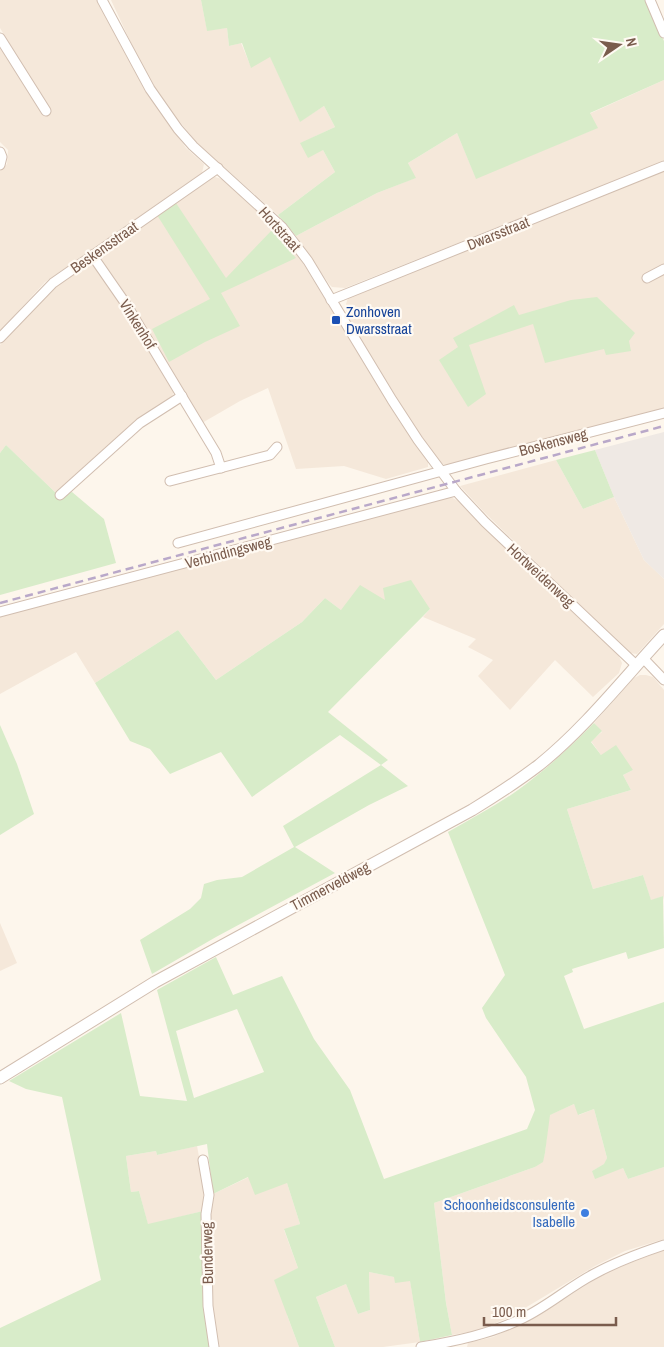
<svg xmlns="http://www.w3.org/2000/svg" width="664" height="1347" font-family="'Archivo Narrow',sans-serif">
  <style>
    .residential { fill: #f5e8da }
    .industrial { fill: #efe9e4 }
    .green { fill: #d8ecc9; fill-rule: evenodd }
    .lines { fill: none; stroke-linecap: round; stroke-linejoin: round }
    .minor-casing { stroke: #d1beb0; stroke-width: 11 }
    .tertiary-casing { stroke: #d1beb0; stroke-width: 13 }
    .minor { stroke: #fff; stroke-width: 9 }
    .tertiary { stroke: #fff; stroke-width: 11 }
    .rail { stroke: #b9a8c9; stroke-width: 2.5; stroke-dasharray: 8 5; stroke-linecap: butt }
    .transit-dot { fill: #1a4fb4; stroke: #fffaf3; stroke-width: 2 }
    .shop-dot { fill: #3f7fe0; stroke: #fffaf3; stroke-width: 2 }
    .labels { text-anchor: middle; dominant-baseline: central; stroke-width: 4.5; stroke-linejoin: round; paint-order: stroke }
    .street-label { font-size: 15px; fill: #7a5c4d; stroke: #fffaf3 }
    .transit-label { font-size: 15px; fill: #164399; stroke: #fffaf3; text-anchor: start }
    .shop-label { font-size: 15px; fill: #366cbe; stroke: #fffaf3; text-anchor: end }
  </style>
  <rect width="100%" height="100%" fill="#fdf6ec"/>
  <g class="residential">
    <path d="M 0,0 L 98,0 L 142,83 L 186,148 L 204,164 L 202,173 L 45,282 L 0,331 L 0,171 L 7,164 L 8,150 L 0,142 L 0,47 L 43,116 L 50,111 L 0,28 Z"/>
    <path d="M 111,0 L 201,0 L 207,30 L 227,28 L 229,46 L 241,43 L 251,67 L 270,56 L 300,121 L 324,106 L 335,127 L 301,143 L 323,150 L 335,172 L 278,215 L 198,144 L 162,100 L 139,60 Z"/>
    <path d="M 664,80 L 664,161 L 345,288 L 332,287 L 329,284 L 296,236 L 377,193 L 415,178 L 408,163 L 457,133 L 476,178 L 597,128 L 589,114 Z"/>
    <path d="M 664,171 L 664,409 L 446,465 L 442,464 L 435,457 L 414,426 L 354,329 L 346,311 L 346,304 L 348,298 Z"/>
    <path d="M 215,177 L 222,179 L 228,183 L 263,215 L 299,257 L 400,422 L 428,462 L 428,467 L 386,479 L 344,466 L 296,469 L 268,388 L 240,401 L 202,423 L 99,258 L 102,252 L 210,178 Z"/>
    <path d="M 85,264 L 92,265 L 96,268 L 116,294 L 175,390 L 171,398 L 56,493 L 6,445 L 0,453 L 0,345 L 47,293 Z"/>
    <path d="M 556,460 L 583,509 L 614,497 L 644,560 L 664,579 L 664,624 L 637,654 L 630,653 L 625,649 L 484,512 L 460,486 Z"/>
    <path d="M 451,497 L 458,501 L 617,652 L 622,663 L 619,673 L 593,697 L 555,660 L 510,710 L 478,676 L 493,660 L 468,647 L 476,639 L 423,617 L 430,609 L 386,600 L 341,610 L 325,598 L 302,622 L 216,680 L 178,630 L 95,683 L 76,652 L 0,694 L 0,616 Z"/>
    <path d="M 640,675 L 646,675 L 653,677 L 664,690 L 664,900 L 663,896 L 651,901 L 643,875 L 593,889 L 567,809 L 631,790 L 623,775 L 633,770 L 601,755 L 591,741 L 602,732 L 594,723 L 634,678 Z"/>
    <path d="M 0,923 L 17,963 L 0,971 Z"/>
    <path d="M 574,1104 L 579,1115 L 594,1109 L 607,1158 L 605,1164 L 592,1171 L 623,1168 L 628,1179 L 664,1167 L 664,1239 L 625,1251 L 595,1266 L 510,1317 L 479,1330 L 452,1335 L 446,1303 L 434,1203 L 535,1167 L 542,1162 L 545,1153 L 549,1115 Z"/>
    <path d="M 197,1146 L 204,1183 L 203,1211 L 148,1225 L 139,1191 L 131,1192 L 126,1156 L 156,1151 L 157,1155 Z"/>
    <path d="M 249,1177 L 287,1183 L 300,1224 L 284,1230 L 298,1268 L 287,1315 L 299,1347 L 218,1347 L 212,1302 L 210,1227 L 213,1194 Z"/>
    <path d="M 664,1250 L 664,1347 L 467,1347 L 468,1343 L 493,1337 L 523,1323 L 549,1309 L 600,1276 L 622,1266 Z"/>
    <path d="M 369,1272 L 410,1280 L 420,1342 L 383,1347 L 335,1347 L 316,1297 L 346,1284 L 358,1314 L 370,1310 Z"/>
  </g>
  <path class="industrial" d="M 664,432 L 664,579 L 644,560 L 614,497 L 595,450 Z"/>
  <g class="green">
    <path d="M 201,0 L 645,0 L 664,41 L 664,80 L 590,113 L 598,128 L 476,179 L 457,133 L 408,163 L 416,178 L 377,193 L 296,236 L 278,215 L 335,172 L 323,150 L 308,158 L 300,143 L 335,127 L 324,106 L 300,122 L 270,57 L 251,68 L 242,43 L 229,46 L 227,28 L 207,31 Z"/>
    <path d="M 176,203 L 226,278 L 272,230 L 296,258 L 221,293 L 240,326 L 205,342 L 169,362 L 152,329 L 210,299 L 157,215 Z"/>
    <path d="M 597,297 L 635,333 L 629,341 L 631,351 L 606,355 L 604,349 L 545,363 L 533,324 L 469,345 L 486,394 L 468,407 L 439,360 L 458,347 L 453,338 L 514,305 L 519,315 L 571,300 Z"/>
    <path d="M 6,445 L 59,496 L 72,492 L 104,519 L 116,563 L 0,595 L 0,453 Z"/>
    <path d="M 595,450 L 614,497 L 583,509 L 556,460 Z"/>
    <path d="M 411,580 L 430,609 L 328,712 L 388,760 L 381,765 L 408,786 L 369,805 L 295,847 L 335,873 L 216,937 L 152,974 L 140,940 L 190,909 L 201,898 L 204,884 L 217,880 L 242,877 L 294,847 L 283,826 L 381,765 L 340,735 L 252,797 L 221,752 L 170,774 L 150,749 L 130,741 L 95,683 L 178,630 L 216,680 L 302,622 L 325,598 L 341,610 L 360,585 L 385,600 L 383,588 Z"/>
    <path d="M 594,723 L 602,731 L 591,742 L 601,755 L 616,745 L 633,770 L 623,775 L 631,790 L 567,809 L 593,889 L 643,875 L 651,900 L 663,896 L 664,948 L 628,959 L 626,952 L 572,969 L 573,972 L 564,976 L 584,1029 L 664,1002 L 664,1167 L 628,1179 L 623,1168 L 595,1179 L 592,1171 L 604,1164 L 607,1158 L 594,1109 L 578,1115 L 574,1104 L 550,1115 L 545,1153 L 543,1162 L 535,1167 L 434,1203 L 446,1303 L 452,1335 L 420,1342 L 410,1281 L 395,1283 L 394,1277 L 369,1272 L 370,1310 L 358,1314 L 346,1284 L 316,1297 L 335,1347 L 299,1347 L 274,1280 L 298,1268 L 284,1229 L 300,1224 L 287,1183 L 255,1195 L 248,1177 L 213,1194 L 207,1144 L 157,1155 L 156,1151 L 126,1156 L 131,1192 L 139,1191 L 148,1224 L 203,1211 L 210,1347 L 0,1347 L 0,1328 L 101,1280 L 62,1097 L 26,1089 L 9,1081 L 121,1013 L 140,1096 L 187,1101 L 157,990 L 216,957 L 233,995 L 282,976 L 314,1039 L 350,1090 L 384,1179 L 527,1129 L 535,1110 L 526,1077 L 486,1018 L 482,1008 L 505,975 L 448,832 C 472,818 496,806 518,790 C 546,770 570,747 594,723 ZM 237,1009 L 264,1072 L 194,1098 L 176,1031 Z"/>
    <path d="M 0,725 L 17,764 L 34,814 L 0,835 Z"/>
  </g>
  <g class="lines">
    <g class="minor-casing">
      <g id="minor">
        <path d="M 102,0 L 150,89 L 178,129 L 193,146 L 282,227 L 308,261 L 392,400 L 418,440 L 456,491 L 485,522 L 636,665"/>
        <path d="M 650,0 L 664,33"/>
        <path d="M 0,38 L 46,111"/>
        <path d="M 0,152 L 2,157 L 0,165"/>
        <path d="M 92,255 L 128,307 L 216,453 L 221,468"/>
        <path d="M 647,278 L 664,269"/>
        <path d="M 331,300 L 664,166"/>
        <path d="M 0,338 L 53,283 L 218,168"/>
        <path d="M 170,481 L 270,455 L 277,447"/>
        <path d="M 60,495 L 140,423 L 182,396"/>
        <path d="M 178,543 L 486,459 L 664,413"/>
        <path d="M 0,612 L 456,491"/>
        <path d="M 643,658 L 664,680"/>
        <path d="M 203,1160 L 209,1195 L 206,1214 L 208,1306 L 214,1347"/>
        <path d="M 421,1347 C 456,1341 491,1334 523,1318 C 548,1306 569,1287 594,1274 C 616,1262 640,1253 664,1245"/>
      </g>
    </g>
    <g class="tertiary-casing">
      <path id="tertiary" d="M 0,1078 L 155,982 L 472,810 C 495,796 518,781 539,765 C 585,728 624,678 664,635"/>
    </g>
    <use href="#minor" class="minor"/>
    <use href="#tertiary" class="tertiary"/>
    <path class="rail" d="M 0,603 L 664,426"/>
  </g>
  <rect class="transit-dot" x="331" y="315" width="10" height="10" rx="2.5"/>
  <circle class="shop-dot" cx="585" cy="1213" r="5"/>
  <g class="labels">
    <g class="street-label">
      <text transform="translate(280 229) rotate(48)">Hortstraat</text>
      <text transform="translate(498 233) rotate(-22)">Dwarsstraat</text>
      <text transform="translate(104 247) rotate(-35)">Beskensstraat</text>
      <text transform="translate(138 324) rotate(58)">Vinkenhof</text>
      <text transform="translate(553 442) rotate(-15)">Boskensweg</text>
      <text transform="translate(228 552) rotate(-15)">Verbindingsweg</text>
      <text transform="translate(541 575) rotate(43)">Hortweidenweg</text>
      <text transform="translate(330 886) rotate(-28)">Timmerveldweg</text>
      <text transform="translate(207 1253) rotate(-91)">Bunderweg</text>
    </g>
    <g class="transit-label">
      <text x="346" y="311">Zonhoven<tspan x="346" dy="17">Dwarsstraat</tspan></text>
    </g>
    <g class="shop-label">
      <text x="575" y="1204">Schoonheidsconsulente<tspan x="575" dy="17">Isabelle</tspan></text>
    </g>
  </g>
  <g transform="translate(619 45) rotate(77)" stroke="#fffaf3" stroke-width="4" paint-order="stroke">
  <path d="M0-4L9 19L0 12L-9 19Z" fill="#7a5c4d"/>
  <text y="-8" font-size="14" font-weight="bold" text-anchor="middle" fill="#7a5c4d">N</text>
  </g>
  <path d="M484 1317v8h132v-8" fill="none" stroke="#7a5c4d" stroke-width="2.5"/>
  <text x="492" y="1317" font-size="15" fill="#7a5c4d" stroke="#fffaf3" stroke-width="4" paint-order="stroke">100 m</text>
</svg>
